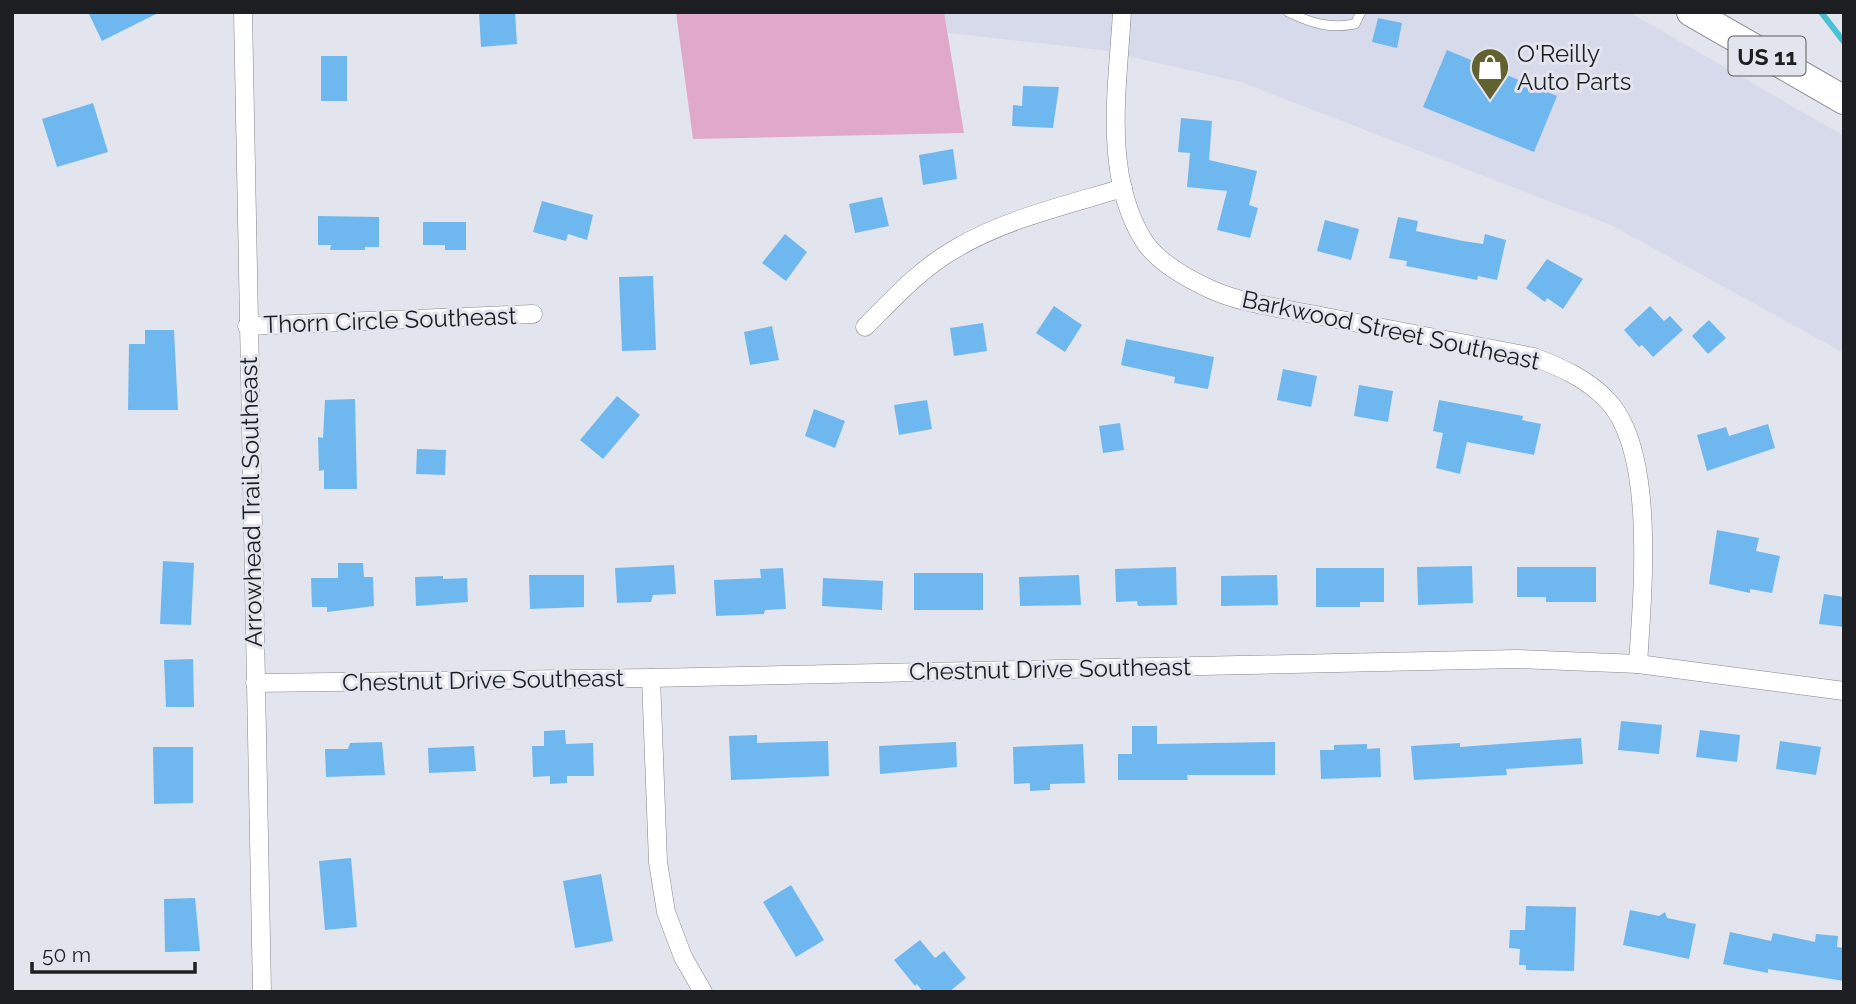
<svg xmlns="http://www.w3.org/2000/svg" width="1856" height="1004" font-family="Raleway,sans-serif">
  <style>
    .built { fill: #d7daea }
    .green { fill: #e0a9ca }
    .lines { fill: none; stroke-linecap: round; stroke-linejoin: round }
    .stream { stroke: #48c1d3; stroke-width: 6 }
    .building { fill: #6fb8ef }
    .lane-casing { stroke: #84868d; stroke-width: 10 }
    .street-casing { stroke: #84868d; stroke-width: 19 }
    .primary-casing { stroke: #84868d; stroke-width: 30 }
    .lane { stroke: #fff; stroke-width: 9 }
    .street { stroke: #fff; stroke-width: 18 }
    .primary { stroke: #fff; stroke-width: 28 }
    .labels { text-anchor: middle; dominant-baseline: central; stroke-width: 6; stroke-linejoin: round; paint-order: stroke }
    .shield { fill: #e3e5ee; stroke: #585a5e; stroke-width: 2 }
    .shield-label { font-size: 23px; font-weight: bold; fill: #1d1e21 }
    .poi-label { font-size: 24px; fill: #1d1e21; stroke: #e3e5ee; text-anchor: start }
    .street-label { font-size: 24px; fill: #1d1e21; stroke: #e3e5ee }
  </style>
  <rect width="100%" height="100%" fill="#e3e5ee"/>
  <path class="built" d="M 944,12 L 1629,12 L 1844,136 L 1844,353 L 1613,226 L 1241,82 L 1101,50 L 948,33 Z"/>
  <path class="green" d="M 676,12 L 944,12 L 964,133 L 693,139 Z"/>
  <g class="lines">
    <path class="stream" d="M 1821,12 L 1844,42"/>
  </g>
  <g class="building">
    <path d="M 88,12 L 160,12 L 102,41 Z"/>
    <path d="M 479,12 L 515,12 L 517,44 L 481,47 Z"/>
    <path d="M 1378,18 L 1402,23 L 1397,48 L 1372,42 Z"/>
    <path d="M 1447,50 L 1557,96 L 1534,152 L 1423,107 Z"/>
    <rect x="321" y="56" width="26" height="45"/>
    <path d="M 1023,86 L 1059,87 L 1053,128 L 1012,126 L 1013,105 L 1022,106 Z"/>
    <path d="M 93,103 L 108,152 L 57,167 L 42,119 Z"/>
    <path d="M 1181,118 L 1212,121 L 1209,160 L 1257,171 L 1249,205 L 1258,208 L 1250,238 L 1217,230 L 1227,191 L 1187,187 L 1190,153 L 1178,152 Z"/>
    <path d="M 953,149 L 957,179 L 923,185 L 919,155 Z"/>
    <path d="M 882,197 L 889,226 L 855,233 L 849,204 Z"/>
    <path d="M 542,201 L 593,215 L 587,240 L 568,234 L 566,241 L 533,232 Z"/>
    <path d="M 318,216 L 379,217 L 379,247 L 365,247 L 365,250 L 330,250 L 331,245 L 318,245 Z"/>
    <path d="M 1398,217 L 1418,221 L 1416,231 L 1463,241 L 1483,244 L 1485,234 L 1506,240 L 1497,280 L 1478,276 L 1477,280 L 1406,266 L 1407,261 L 1389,258 Z"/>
    <path d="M 1325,220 L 1359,229 L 1351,260 L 1317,251 Z"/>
    <path d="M 423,222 L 466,222 L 466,250 L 445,250 L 445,245 L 423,245 Z"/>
    <path d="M 785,234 L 807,252 L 786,281 L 762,263 Z"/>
    <path d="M 1547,259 L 1583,279 L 1563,309 L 1547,298 L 1545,302 L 1526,288 Z"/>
    <path d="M 653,276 L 656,350 L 622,351 L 619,277 Z"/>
    <path d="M 1054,306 L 1082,325 L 1065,352 L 1036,333 Z"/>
    <path d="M 1650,306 L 1664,321 L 1670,316 L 1683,330 L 1653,357 L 1642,345 L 1639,347 L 1624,330 Z"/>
    <path d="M 1709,320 L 1726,338 L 1708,354 L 1692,336 Z"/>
    <path d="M 983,323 L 987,351 L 954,356 L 950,328 Z"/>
    <path d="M 772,326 L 779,360 L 750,365 L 744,332 Z"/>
    <path d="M 145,330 L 174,330 L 178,410 L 128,410 L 129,344 L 145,344 Z"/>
    <path d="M 1126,339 L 1214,357 L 1208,389 L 1174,383 L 1175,377 L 1121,365 Z"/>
    <path d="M 1283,369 L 1317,376 L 1311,407 L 1277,400 Z"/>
    <path d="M 1359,385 L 1393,391 L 1388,422 L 1354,416 Z"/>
    <path d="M 617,396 L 640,415 L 603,459 L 580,440 Z"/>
    <path d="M 355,399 L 357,489 L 324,489 L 324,470 L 319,471 L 318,437 L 323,438 L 325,400 Z"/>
    <path d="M 927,400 L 932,429 L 899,435 L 894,405 Z"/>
    <path d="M 1439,400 L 1523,416 L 1522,420 L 1541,424 L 1534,455 L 1467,442 L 1460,474 L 1436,468 L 1443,433 L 1433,431 Z"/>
    <path d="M 814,409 L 845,421 L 835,448 L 805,436 Z"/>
    <path d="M 1120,423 L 1124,450 L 1103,453 L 1099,426 Z"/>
    <path d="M 1768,424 L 1775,448 L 1707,471 L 1697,435 L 1726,427 L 1729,436 Z"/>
    <path d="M 417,449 L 446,450 L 445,475 L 416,474 Z"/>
    <path d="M 1717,530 L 1759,538 L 1756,551 L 1780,556 L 1772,593 L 1750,589 L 1750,593 L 1709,584 Z"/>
    <path d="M 163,561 L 194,563 L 191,625 L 160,624 Z"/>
    <path d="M 338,563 L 363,563 L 364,577 L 373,577 L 374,606 L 327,612 L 327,607 L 312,607 L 311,578 L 338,578 Z"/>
    <path d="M 674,565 L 676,594 L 653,595 L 651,602 L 617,603 L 615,568 Z"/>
    <path d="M 1472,566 L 1473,603 L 1418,605 L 1417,567 Z"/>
    <path d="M 1176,567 L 1177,605 L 1138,606 L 1137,601 L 1116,602 L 1115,569 Z"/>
    <path d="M 1517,567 L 1596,567 L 1596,602 L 1546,602 L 1546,597 L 1517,597 Z"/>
    <path d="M 783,568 L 786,609 L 765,610 L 764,614 L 716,616 L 714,580 L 761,578 L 760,569 Z"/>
    <path d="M 1316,568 L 1384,568 L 1384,602 L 1360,602 L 1360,607 L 1316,607 Z"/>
    <rect x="914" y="573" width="69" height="37"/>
    <path d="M 529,575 L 584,575 L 584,607 L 530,609 Z"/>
    <path d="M 1079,575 L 1081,605 L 1020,606 L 1019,577 Z"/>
    <path d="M 1277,575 L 1278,605 L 1221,606 L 1221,576 Z"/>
    <path d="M 443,576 L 443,579 L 467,578 L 468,602 L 416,606 L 415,577 Z"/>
    <path d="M 823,578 L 883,581 L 882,610 L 822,606 Z"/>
    <path d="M 1824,594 L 1844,597 L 1844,627 L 1819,624 Z"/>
    <path d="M 193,659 L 194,707 L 166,707 L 164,660 Z"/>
    <path d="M 1621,721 L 1662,725 L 1659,754 L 1618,750 Z"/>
    <path d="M 1132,726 L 1157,726 L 1157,744 L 1275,742 L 1275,775 L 1187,775 L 1188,780 L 1118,780 L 1118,754 L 1132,754 Z"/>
    <path d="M 565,730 L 566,744 L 593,743 L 594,776 L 567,776 L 567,783 L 550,784 L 550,776 L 533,777 L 532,746 L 544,746 L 544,731 Z"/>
    <path d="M 1700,730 L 1740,735 L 1737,762 L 1696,757 Z"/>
    <path d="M 757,735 L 757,743 L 828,741 L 829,776 L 731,780 L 729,736 Z"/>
    <path d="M 1581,738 L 1583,764 L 1506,769 L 1507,775 L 1414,780 L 1411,746 L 1460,743 L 1460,747 Z"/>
    <path d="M 1780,741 L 1821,747 L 1816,775 L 1776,769 Z"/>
    <path d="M 382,742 L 385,775 L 326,777 L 325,749 L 348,749 L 350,743 Z"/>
    <path d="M 956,742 L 957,767 L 880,774 L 879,746 Z"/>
    <path d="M 1083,744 L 1085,783 L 1050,784 L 1050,790 L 1030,791 L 1030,783 L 1014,784 L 1013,747 Z"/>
    <path d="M 1367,744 L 1367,749 L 1380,748 L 1381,777 L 1321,779 L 1320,750 L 1334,750 L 1334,745 Z"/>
    <path d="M 474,746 L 476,771 L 429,773 L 428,748 Z"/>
    <path d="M 153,747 L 193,747 L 193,803 L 154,804 Z"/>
    <path d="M 351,858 L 357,927 L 325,930 L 319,861 Z"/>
    <path d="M 601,874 L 613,941 L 575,948 L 563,881 Z"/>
    <path d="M 791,885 L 824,940 L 796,957 L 763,902 Z"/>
    <path d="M 195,898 L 200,951 L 165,952 L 164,899 Z"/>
    <path d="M 1526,906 L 1576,907 L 1574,971 L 1526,970 L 1526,965 L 1519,965 L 1520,949 L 1509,948 L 1510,930 L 1525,930 Z"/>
    <path d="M 1630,910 L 1659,916 L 1665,912 L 1667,918 L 1696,924 L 1689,959 L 1623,945 Z"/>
    <path d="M 1730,932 L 1771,941 L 1773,933 L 1815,942 L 1816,934 L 1838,936 L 1837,947 L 1844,948 L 1844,981 L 1768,969 L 1768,973 L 1723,964 Z"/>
    <path d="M 920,940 L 935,958 L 944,951 L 966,978 L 949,992 L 923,992 L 917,984 L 915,986 L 894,960 Z"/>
  </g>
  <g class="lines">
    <g class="lane-casing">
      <path id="lane" d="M 1288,12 C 1311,23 1329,29 1355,24 L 1361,12"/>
    </g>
    <g class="street-casing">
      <g id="street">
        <path d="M 243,12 L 262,992"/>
        <path d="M 1122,12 C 1118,86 1102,174 1144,241 C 1158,263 1188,279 1212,290 C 1246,305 1289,309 1326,317 C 1395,330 1465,344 1534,357 C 1562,368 1586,378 1607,400 C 1657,451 1642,597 1638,664"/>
        <path d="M 247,326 L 533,314"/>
        <path d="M 865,327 C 893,299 920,269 955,249 C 1005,219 1067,205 1123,188"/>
        <path d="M 651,678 L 658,862 L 666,912 L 683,957 L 703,992"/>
        <path d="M 255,683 L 651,678 L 1517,659 L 1638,664 L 1844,691"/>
      </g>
    </g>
    <g class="primary-casing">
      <path id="primary" d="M 1691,12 L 1844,100"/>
    </g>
    <use href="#lane" class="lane"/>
    <use href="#street" class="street"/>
    <use href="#primary" class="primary"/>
  </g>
  <defs>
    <g id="shop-pin" transform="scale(2.0125)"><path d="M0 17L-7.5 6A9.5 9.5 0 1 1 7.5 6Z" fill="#61622f" stroke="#e3e5ee"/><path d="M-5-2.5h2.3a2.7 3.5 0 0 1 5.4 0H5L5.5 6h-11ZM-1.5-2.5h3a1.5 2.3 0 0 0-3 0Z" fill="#fff"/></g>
  </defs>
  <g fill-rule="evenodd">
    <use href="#shop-pin" x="1490" y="67"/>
  </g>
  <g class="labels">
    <rect class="shield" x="1728.5" y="36.5" width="77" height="39" rx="5"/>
    <g class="shield-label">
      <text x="1767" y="56">US 11</text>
    </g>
    <g class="poi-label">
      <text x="1517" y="53">O'Reilly<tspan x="1517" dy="28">Auto Parts</tspan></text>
    </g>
    <g class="street-label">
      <text transform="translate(390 320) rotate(-2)">Thorn Circle Southeast</text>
      <text transform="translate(1391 330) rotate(12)">Barkwood Street Southeast</text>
      <text transform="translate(251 502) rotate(-91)">Arrowhead Trail Southeast</text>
      <text transform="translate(1050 669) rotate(-1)">Chestnut Drive Southeast</text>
      <text transform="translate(483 680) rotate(-1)">Chestnut Drive Southeast</text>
    </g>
  </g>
  <rect width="1856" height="1004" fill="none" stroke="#1d1e21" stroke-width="28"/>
  <path d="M32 962v10h163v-10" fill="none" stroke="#1d1e21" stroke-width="3.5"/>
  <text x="42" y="962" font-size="21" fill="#1d1e21" stroke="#e3e5ee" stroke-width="5" paint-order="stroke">50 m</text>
</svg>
